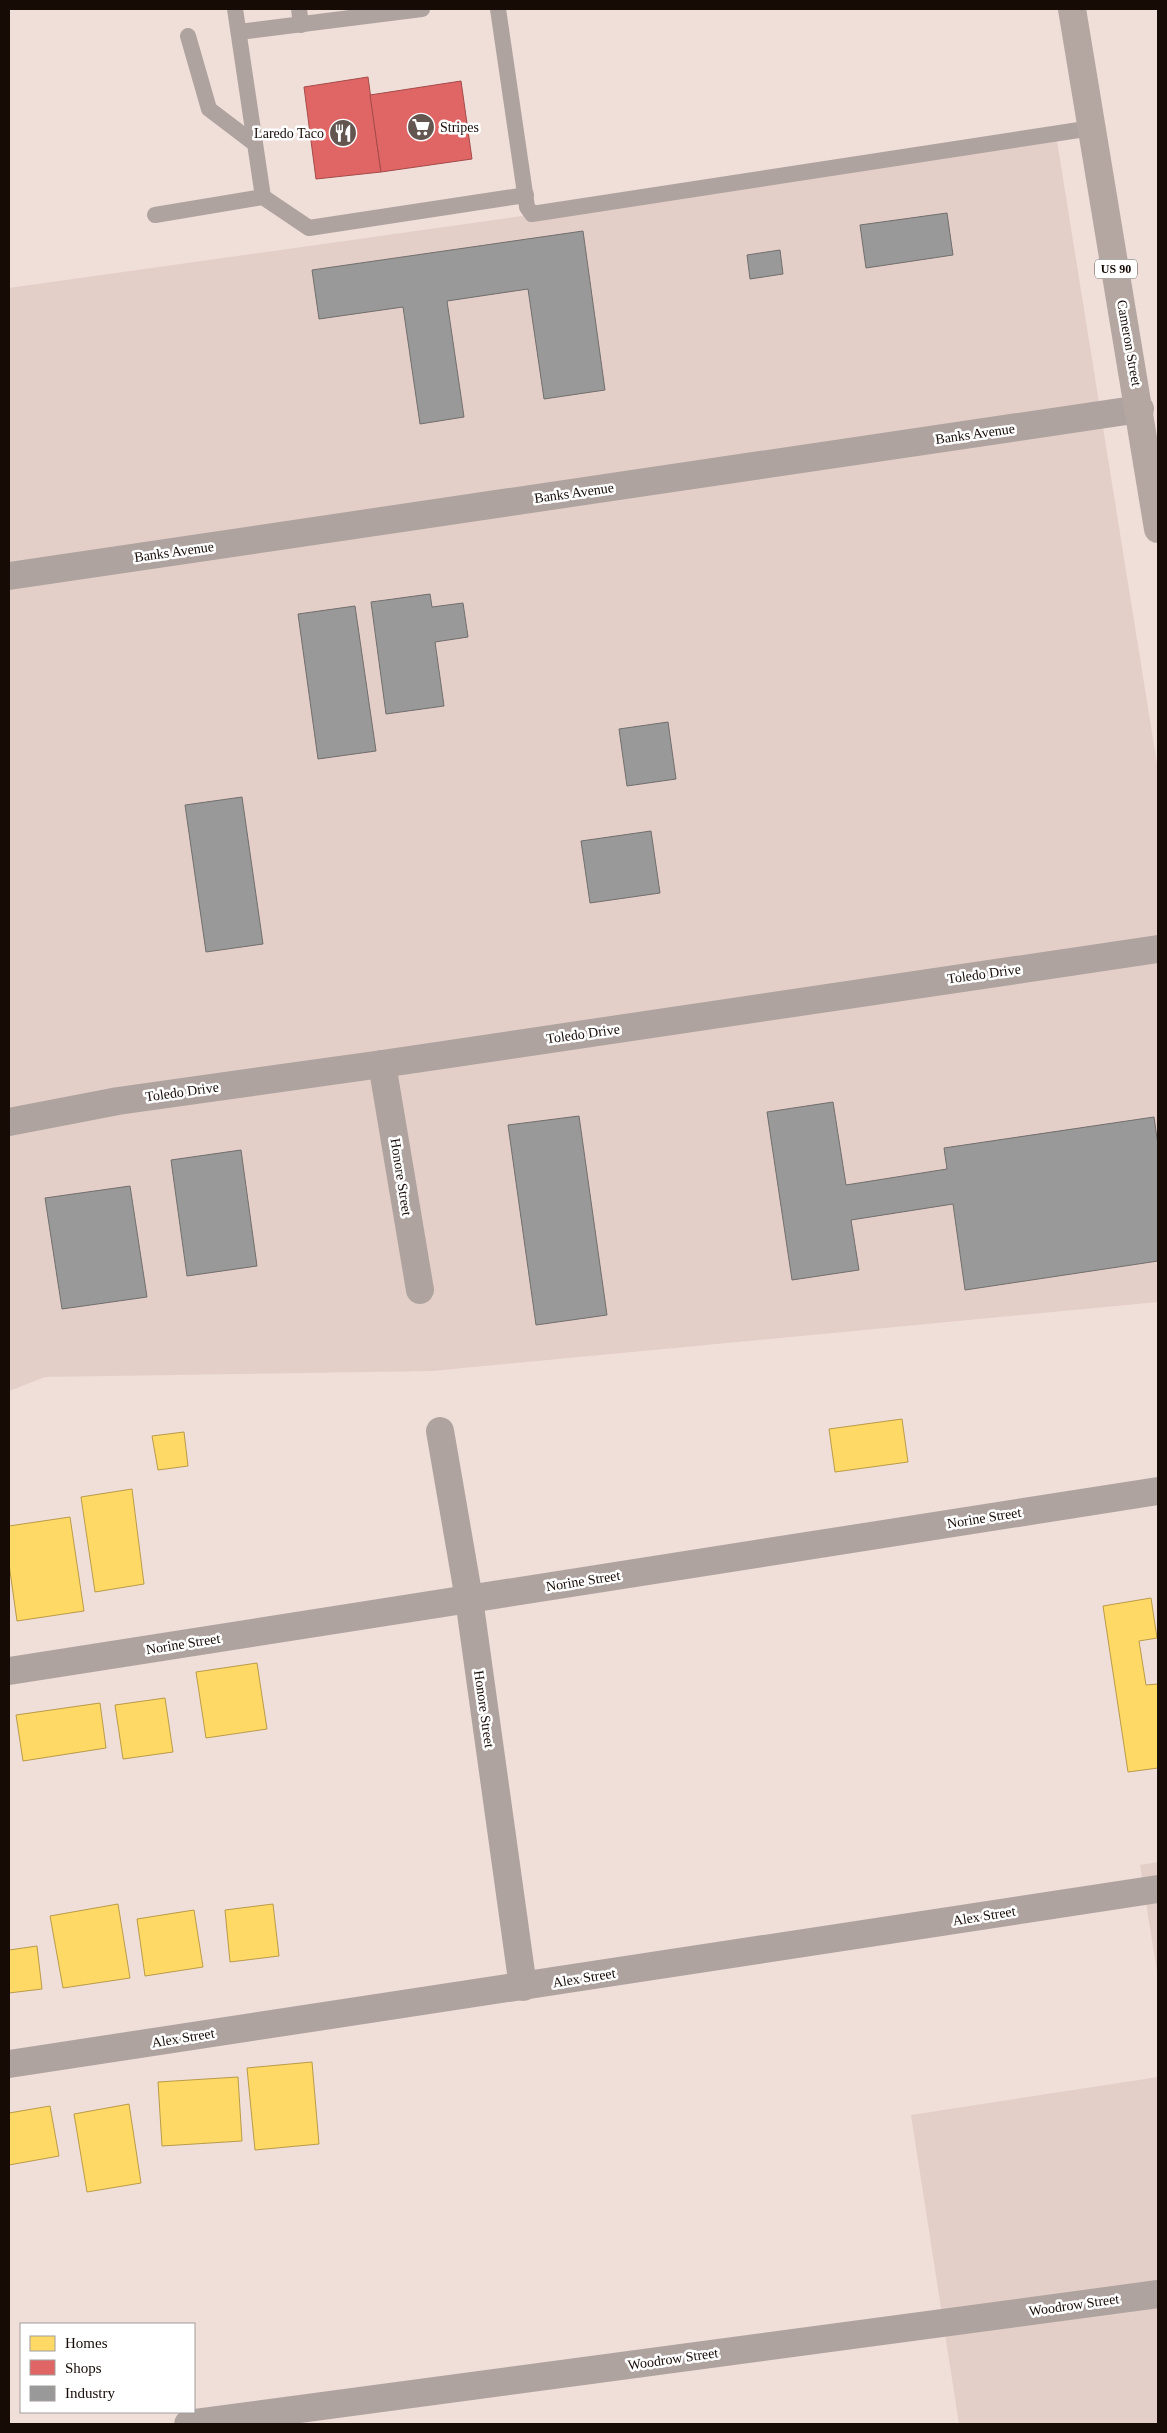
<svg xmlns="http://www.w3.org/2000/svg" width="1167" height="2433" font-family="Georgia,serif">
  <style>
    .industrial { fill: #e4cfc8 }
    .homes { fill: #ffd966; stroke: #b99b49 }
    .shops { fill: #e06666; stroke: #a44b49 }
    .industry { fill: #999; stroke: #726e6d }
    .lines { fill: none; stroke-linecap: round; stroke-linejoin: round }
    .lane { stroke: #afa3a0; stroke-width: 16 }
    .street { stroke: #afa3a0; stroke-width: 28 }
    .primary { stroke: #b4a6a1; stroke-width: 28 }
    .labels { text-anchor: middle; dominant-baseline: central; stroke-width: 5; stroke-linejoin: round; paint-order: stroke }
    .shield { fill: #fff; stroke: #5d5451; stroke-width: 1 }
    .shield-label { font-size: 12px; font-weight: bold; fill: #170b06 }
    .poi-label { font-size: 14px; fill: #170b06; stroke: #fff; text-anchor: start }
    .street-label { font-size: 14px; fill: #170b06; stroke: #fff }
  </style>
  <rect width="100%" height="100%" fill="#f0ded8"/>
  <g class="industrial">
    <path d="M 1057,141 L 1158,770 L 1158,1302 L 432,1371 L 45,1377 L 9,1391 L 9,288 Z"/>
    <path d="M 1158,1862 L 1158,1978 L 1140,1865 Z"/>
    <path d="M 1158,2077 L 1158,2424 L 959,2424 L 911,2115 Z"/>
  </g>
  <g class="homes">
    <path d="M 902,1419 L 908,1462 L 835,1472 L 829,1429 Z"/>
    <path d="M 184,1432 L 188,1466 L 158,1470 L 152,1436 Z"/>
    <path d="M 132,1489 L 144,1584 L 95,1592 L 81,1497 Z"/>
    <path d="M 70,1517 L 84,1611 L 17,1621 L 9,1564 L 9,1526 Z"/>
    <path d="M 1151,1598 L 1157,1638 L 1139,1641 L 1146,1685 L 1158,1684 L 1158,1768 L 1128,1772 L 1103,1606 Z"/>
    <path d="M 257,1663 L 267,1729 L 206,1738 L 196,1672 Z"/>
    <path d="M 165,1698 L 173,1752 L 123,1759 L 115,1705 Z"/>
    <path d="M 100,1703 L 106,1748 L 23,1761 L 16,1715 Z"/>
    <path d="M 118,1904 L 130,1978 L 63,1988 L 50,1916 Z"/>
    <path d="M 273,1904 L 279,1956 L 230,1962 L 225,1910 Z"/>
    <path d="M 194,1910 L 203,1967 L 145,1976 L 137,1919 Z"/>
    <path d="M 37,1946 L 42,1989 L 9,1993 L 9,1950 Z"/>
    <path d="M 312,2062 L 319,2144 L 255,2150 L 247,2068 Z"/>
    <path d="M 238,2077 L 242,2141 L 162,2146 L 158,2082 Z"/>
    <path d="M 129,2104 L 141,2183 L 87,2192 L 74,2114 Z"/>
    <path d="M 50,2106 L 59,2156 L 9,2165 L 9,2113 Z"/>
  </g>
  <g class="shops">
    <path d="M 368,77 L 381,172 L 316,179 L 304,87 Z"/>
    <path d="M 461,81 L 472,159 L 381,172 L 370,95 Z"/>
  </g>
  <g class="industry">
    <path d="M 947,213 L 953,255 L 866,268 L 860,225 Z"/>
    <path d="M 583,231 L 605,390 L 544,399 L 528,289 L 447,301 L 464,417 L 420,424 L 403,307 L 319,319 L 312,270 Z"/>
    <path d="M 780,250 L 783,274 L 750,279 L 747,255 Z"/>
    <path d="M 430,594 L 432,607 L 463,603 L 468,637 L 435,642 L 444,706 L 386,714 L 371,602 Z"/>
    <path d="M 355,606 L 376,751 L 318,759 L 298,614 Z"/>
    <path d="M 668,722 L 676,779 L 627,786 L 619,729 Z"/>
    <path d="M 242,797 L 263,944 L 206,952 L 185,805 Z"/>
    <path d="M 651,831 L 660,893 L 590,903 L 581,841 Z"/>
    <path d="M 833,1102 L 846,1185 L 947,1169 L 944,1148 L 1154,1117 L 1158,1145 L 1158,1261 L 965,1290 L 953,1204 L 851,1220 L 859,1270 L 792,1280 L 767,1112 Z"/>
    <path d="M 579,1116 L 607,1315 L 536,1325 L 508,1125 Z"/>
    <path d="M 241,1150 L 257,1266 L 187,1276 L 171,1160 Z"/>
    <path d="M 130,1186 L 147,1297 L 62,1309 L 45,1198 Z"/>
  </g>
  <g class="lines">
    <g class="lane">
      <path d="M 235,9 L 263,197"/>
      <path d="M 299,9 L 301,25"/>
      <path d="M 498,9 L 527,207 L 532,214 L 1092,128"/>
      <path d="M 239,32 L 422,9"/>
      <path d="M 188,36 L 209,109 L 255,144"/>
      <path d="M 155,215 L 263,197 L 309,228 L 526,195"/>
    </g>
    <g class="street">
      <path d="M 9,576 L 1140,409"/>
      <path d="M 382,1064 L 420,1290"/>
      <path d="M 9,1122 L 118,1101 L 382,1064 L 1158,949"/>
      <path d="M 440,1431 L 469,1599 L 523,1987"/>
      <path d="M 9,1671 L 1158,1491"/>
      <path d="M 9,2064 L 1158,1889"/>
      <path d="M 188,2424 L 1158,2294"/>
    </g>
    <path class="primary" d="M 1072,9 L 1158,529"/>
  </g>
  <defs>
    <g id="supermarket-disc" transform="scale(1.4375)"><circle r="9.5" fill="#635550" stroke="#fff"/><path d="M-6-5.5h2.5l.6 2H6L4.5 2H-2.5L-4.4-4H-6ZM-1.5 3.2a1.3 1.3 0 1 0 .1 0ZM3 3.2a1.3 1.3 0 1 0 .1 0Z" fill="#fff"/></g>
    <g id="restaurant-disc" transform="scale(1.4375)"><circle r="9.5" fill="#635550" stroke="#fff"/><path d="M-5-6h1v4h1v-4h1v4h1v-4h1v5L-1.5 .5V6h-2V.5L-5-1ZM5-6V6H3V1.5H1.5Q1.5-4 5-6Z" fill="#fff"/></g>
  </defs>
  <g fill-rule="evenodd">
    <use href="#supermarket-disc" x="421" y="127"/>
    <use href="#restaurant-disc" x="343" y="133"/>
  </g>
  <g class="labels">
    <rect class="shield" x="1095" y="259.5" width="42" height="19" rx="4"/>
    <g class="shield-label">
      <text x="1116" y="269">US 90</text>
    </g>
    <g class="poi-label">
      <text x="440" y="127">Stripes</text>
      <text x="324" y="133" text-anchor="end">Laredo Taco</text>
    </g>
    <g class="street-label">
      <text transform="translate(1129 343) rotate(80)">Cameron Street</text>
      <text transform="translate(975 434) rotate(-8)">Banks Avenue</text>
      <text transform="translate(574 493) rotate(-8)">Banks Avenue</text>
      <text transform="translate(174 552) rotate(-8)">Banks Avenue</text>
      <text transform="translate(984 974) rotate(-8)">Toledo Drive</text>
      <text transform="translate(583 1034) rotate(-8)">Toledo Drive</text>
      <text transform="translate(182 1092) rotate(-8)">Toledo Drive</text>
      <text transform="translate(401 1177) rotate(81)">Honore Street</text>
      <text transform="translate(984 1518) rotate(-9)">Norine Street</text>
      <text transform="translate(583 1581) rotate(-9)">Norine Street</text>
      <text transform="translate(183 1644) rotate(-9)">Norine Street</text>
      <text transform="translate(484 1709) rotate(82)">Honore Street</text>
      <text transform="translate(984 1916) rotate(-9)">Alex Street</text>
      <text transform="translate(584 1978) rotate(-9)">Alex Street</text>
      <text transform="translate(183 2038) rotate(-9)">Alex Street</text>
      <text transform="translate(1074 2305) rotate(-8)">Woodrow Street</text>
      <text transform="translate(673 2359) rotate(-8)">Woodrow Street</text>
    </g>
  </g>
  <rect width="1167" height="2433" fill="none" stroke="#170b06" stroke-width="20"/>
  <rect x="20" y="2323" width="175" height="90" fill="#ffffff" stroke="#a29d9b"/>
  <rect x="30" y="2336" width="25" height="15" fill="#ffd966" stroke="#a29d9b"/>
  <text x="65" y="2348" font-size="15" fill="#170b06">Homes</text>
  <rect x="30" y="2360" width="25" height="15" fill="#e06666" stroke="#a29d9b"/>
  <text x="65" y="2373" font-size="15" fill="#170b06">Shops</text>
  <rect x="30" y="2386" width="25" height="15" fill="#999999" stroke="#a29d9b"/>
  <text x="65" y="2398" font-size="15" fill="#170b06">Industry</text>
</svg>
